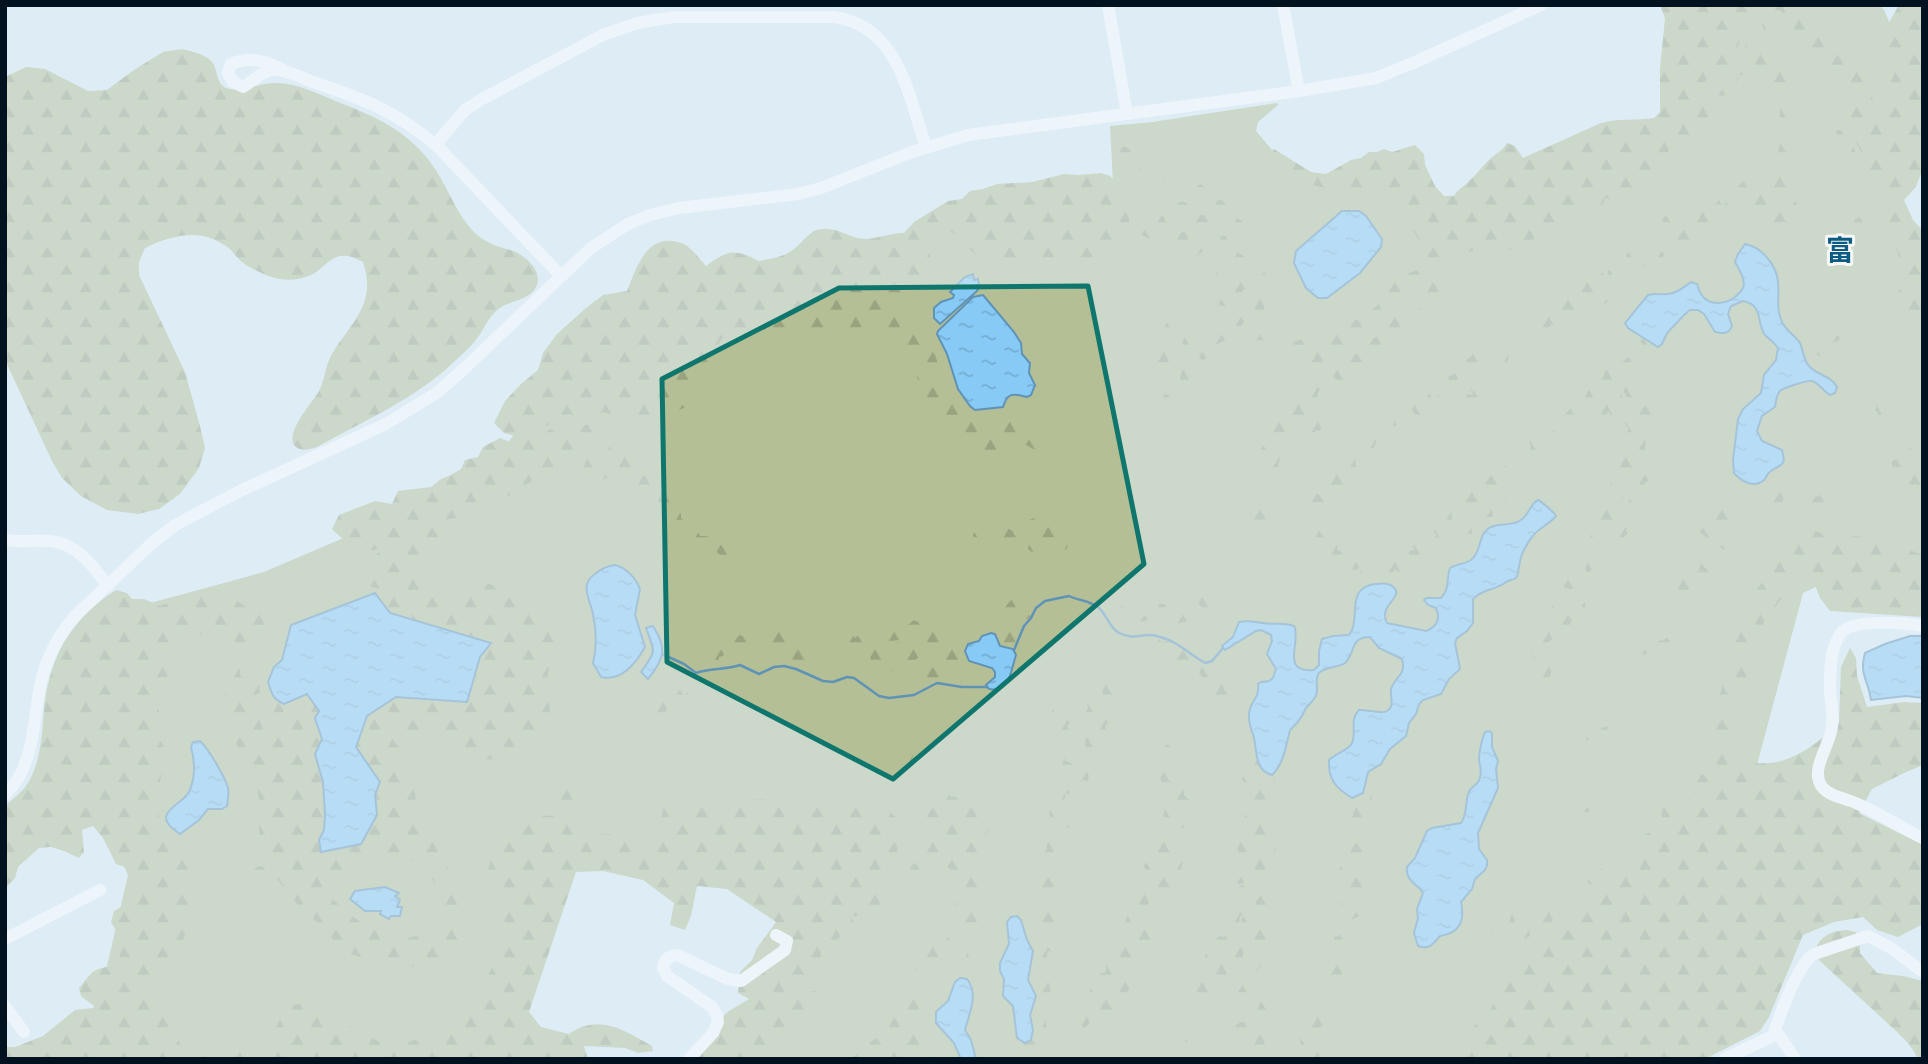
<svg xmlns="http://www.w3.org/2000/svg" width="1928" height="1064" font-family="Jost,'Noto Sans JP',sans-serif">
  <style>
    .green { fill: #b5bf95 }
    .forest { fill: url(#forest-firs) }
    .water { fill: url(#water-ripples); stroke: #5f93b6; stroke-width: 2 }
    .lines { fill: none; stroke-linecap: round; stroke-linejoin: round }
    .stream { stroke: #5f93b6; stroke-width: 2.5 }
    .minor { stroke: #fff; stroke-width: 12 }
    .marked { fill: none; stroke: #0f766e; stroke-width: 5; stroke-linejoin: round }
    .labels { text-anchor: middle; dominant-baseline: central; stroke-width: 6; stroke-linejoin: round; paint-order: stroke }
    .quarter-label { font-size: 28px; font-weight: bold; fill: #0b5c85; stroke: #f7f7f7 }
  </style>
  <defs>
    <pattern id="forest-firs" width="22" height="20" patternUnits="userSpaceOnUse" patternTransform="scale(1.75)"><rect width="22" height="20" fill="#b5bf95"/><path d="M5 1l3.5 6h-7zM16 11l3.5 6h-7z" fill="#9aa380"/></pattern>
    <pattern id="water-ripples" width="26" height="14" patternUnits="userSpaceOnUse" patternTransform="scale(1.75)"><rect width="26" height="14" fill="#88caf6"/><path d="M2 4q2-2 4 0t4 0M15 11q2-2 4 0t4 0" fill="none" stroke="#74acd2"/></pattern>
  </defs>
  <rect width="100%" height="100%" fill="#deecf6"/>
  <path class="green" d="M 1680,5 L 1879,5 L 1884,10 L 1923,99 L 1885,171 L 1923,255 L 1923,595 L 1863,565 L 1803,593 L 1753,780 L 1509,1059 L 724,1059 L 805,924 L 728,862 L 550,851 L 497,1059 L 137,1059 L 101,992 L 128,875 L 75,758 L 121,611 L 264,572 L 479,480 L 576,354 L 888,239 L 1113,183 L 1110,126 L 1152,122 L 1277,103 L 1278,105 L 1258,122 L 1256,131 L 1284,164 L 1324,183 L 1405,160 L 1447,226 L 1678,127 Z"/>
  <g class="forest">
    <path d="M 1660,5 L 1810,5 L 1799,8 L 1818,24 L 1827,36 L 1847,49 L 1877,107 L 1887,92 L 1894,74 L 1882,35 L 1899,5 L 1923,5 L 1923,168 L 1916,187 L 1904,200 L 1913,220 L 1923,231 L 1923,289 L 1908,277 L 1893,242 L 1884,198 L 1867,188 L 1870,169 L 1847,125 L 1849,111 L 1840,92 L 1815,55 L 1780,10 L 1753,13 L 1743,30 L 1738,46 L 1725,68 L 1705,81 L 1707,87 C 1722,77 1746,58 1746,39 L 1755,35 L 1768,43 L 1763,53 L 1767,58 L 1773,53 L 1777,56 L 1779,65 L 1772,69 L 1768,67 L 1765,71 L 1767,76 L 1766,83 L 1759,81 L 1762,74 L 1751,64 L 1750,71 L 1746,75 L 1739,75 L 1736,83 L 1729,84 L 1729,91 L 1723,96 L 1714,94 L 1714,99 L 1702,137 L 1696,141 L 1692,136 L 1686,143 L 1650,160 L 1652,168 L 1648,182 L 1640,185 L 1634,197 L 1627,194 L 1620,188 L 1617,201 L 1610,201 L 1606,197 L 1600,211 L 1594,210 L 1589,206 L 1579,224 L 1572,222 L 1565,225 L 1561,236 L 1551,236 L 1548,228 L 1536,230 L 1530,251 L 1520,247 L 1509,250 L 1506,246 L 1500,254 L 1495,249 L 1494,242 L 1434,267 L 1409,223 L 1398,195 L 1374,192 L 1352,187 L 1328,189 L 1309,184 L 1269,155 L 1271,150 L 1274,149 L 1311,172 L 1326,174 L 1351,160 L 1361,158 L 1369,152 L 1377,152 L 1384,149 L 1392,152 L 1415,145 L 1424,154 L 1425,165 L 1435,186 L 1444,196 L 1454,196 C 1459,188 1465,186 1470,180 C 1479,172 1485,162 1495,155 C 1501,150 1503,150 1507,143 L 1515,146 L 1523,158 L 1601,123 C 1618,118 1636,121 1654,118 L 1660,112 L 1660,69 L 1665,18 Z"/>
    <path d="M 1768,18 L 1778,21 L 1780,28 L 1772,35 L 1765,33 L 1762,25 Z"/>
    <path d="M 182,49 C 193,52 208,54 214,65 C 218,74 217,88 231,89 C 245,91 263,82 278,83 C 300,84 318,94 338,102 C 375,116 410,132 433,166 C 448,187 456,214 475,233 C 478,236 484,240 488,242 C 496,247 505,248 513,251 C 525,255 544,272 536,287 C 531,299 510,301 500,308 C 489,315 485,328 478,337 C 469,350 455,360 444,371 C 406,403 360,423 317,447 C 310,449 302,452 296,447 C 282,435 313,402 319,391 C 324,381 325,370 329,360 C 338,340 360,320 365,299 C 369,286 367,275 363,262 C 359,260 353,257 348,256 C 331,253 324,269 311,275 C 301,280 286,281 275,278 C 264,275 249,268 241,261 C 237,258 234,253 230,249 C 203,227 174,234 145,248 L 139,262 L 139,275 L 185,372 L 200,426 L 205,448 L 199,468 L 180,494 L 159,509 L 138,514 L 107,510 L 81,496 L 62,478 L 52,461 L 5,360 L 5,77 L 26,67 L 45,69 L 88,91 L 107,90 L 134,70 L 163,52 Z"/>
    <path d="M 1784,67 L 1788,70 L 1792,83 L 1791,89 L 1795,96 L 1793,101 L 1796,109 L 1797,119 L 1790,124 L 1789,129 L 1792,134 L 1789,138 L 1794,145 L 1789,148 L 1789,153 L 1798,189 L 1797,195 L 1794,197 L 1800,213 L 1800,225 L 1792,226 L 1787,230 L 1783,227 L 1784,222 L 1780,222 L 1777,227 L 1768,235 L 1762,231 L 1757,221 L 1761,218 L 1760,216 L 1756,216 L 1751,222 L 1747,219 L 1744,210 L 1736,207 L 1733,215 L 1735,218 L 1732,221 L 1728,220 L 1726,222 L 1721,224 L 1721,228 L 1705,231 L 1695,220 L 1694,212 L 1697,210 L 1696,207 L 1701,205 L 1705,208 L 1709,208 L 1709,204 L 1714,196 L 1719,196 L 1720,203 L 1724,205 C 1730,197 1735,188 1744,181 L 1750,186 L 1757,173 L 1761,171 L 1763,173 L 1767,172 L 1772,159 L 1776,157 C 1779,152 1778,148 1781,143 C 1773,127 1785,111 1778,98 C 1779,93 1776,87 1772,84 L 1774,75 L 1773,72 L 1780,70 Z"/>
    <path d="M 1842,129 L 1848,136 L 1849,144 L 1853,146 L 1862,170 L 1862,175 L 1856,178 L 1852,175 L 1853,171 L 1845,169 L 1844,165 L 1846,159 L 1836,154 L 1834,148 L 1839,141 L 1836,131 Z"/>
    <path d="M 1124,146 L 1133,151 L 1135,156 L 1133,159 L 1140,165 L 1140,172 L 1144,174 L 1146,180 L 1153,184 L 1157,190 L 1155,194 L 1148,197 L 1142,191 L 1142,188 L 1135,187 L 1134,177 L 1128,176 L 1124,169 L 1126,164 L 1121,162 L 1119,154 L 1121,148 Z"/>
    <path d="M 1147,146 L 1150,149 L 1152,157 L 1159,157 L 1163,165 L 1170,165 L 1173,172 L 1178,172 L 1183,178 L 1188,177 L 1193,180 L 1195,187 L 1201,184 L 1214,195 L 1218,200 L 1223,201 L 1227,207 L 1235,211 L 1237,218 L 1242,221 L 1244,229 L 1247,231 L 1259,245 L 1260,248 L 1257,253 L 1248,249 L 1246,242 C 1240,240 1229,230 1229,223 L 1224,221 L 1222,214 L 1217,214 L 1212,211 L 1211,205 L 1201,201 L 1200,197 L 1195,195 L 1193,191 L 1187,191 L 1182,185 L 1178,186 C 1172,183 1161,179 1159,172 L 1153,172 L 1149,168 L 1148,162 L 1140,157 L 1140,150 L 1142,147 Z"/>
    <path d="M 1101,173 L 1110,176 L 1122,188 L 1129,208 L 1129,224 L 1123,235 L 1107,257 L 1097,265 L 1080,269 L 1064,263 L 1042,262 L 1031,258 L 1016,260 L 1001,266 C 994,263 986,262 980,258 C 959,242 953,219 922,234 L 927,242 L 934,274 C 921,285 902,291 896,307 C 905,324 921,325 932,340 C 936,346 935,354 937,361 C 941,376 958,418 975,418 C 983,419 992,416 1002,417 L 1007,409 C 1022,412 1023,415 1035,421 L 1050,458 L 1024,444 L 996,452 L 963,447 L 926,402 L 917,377 L 914,352 L 889,332 L 861,328 L 815,330 L 791,333 L 768,339 L 755,326 L 727,332 L 709,357 L 703,380 L 689,406 L 656,419 L 633,421 L 604,412 L 586,420 L 553,423 L 519,437 L 504,433 L 494,423 L 505,401 L 521,384 L 538,370 L 543,353 L 557,334 L 586,308 L 603,295 L 627,291 C 636,269 646,234 677,242 C 681,243 683,243 687,246 C 694,251 700,259 706,266 C 728,250 734,248 759,261 C 769,259 783,257 791,251 C 802,245 809,229 822,229 C 838,227 850,239 866,239 C 876,239 890,233 904,233 L 914,222 L 948,201 L 962,199 L 970,191 L 983,189 L 997,184 L 1032,182 L 1064,174 L 1079,175 Z"/>
    <path d="M 1173,196 L 1179,202 L 1185,202 L 1190,208 L 1195,208 L 1201,215 L 1205,215 L 1213,225 L 1219,229 L 1218,237 L 1209,236 L 1206,231 L 1201,230 L 1197,227 L 1195,221 L 1188,219 L 1187,214 L 1178,213 L 1176,207 L 1171,208 L 1167,206 L 1166,201 Z"/>
    <path d="M 1142,207 L 1152,212 L 1154,227 L 1160,237 L 1157,241 L 1152,240 L 1136,232 L 1136,224 L 1144,218 L 1139,211 Z"/>
    <path d="M 1676,208 L 1680,208 L 1682,212 L 1682,216 L 1690,214 L 1692,217 L 1691,220 L 1699,232 L 1695,240 L 1690,243 L 1687,241 L 1682,244 L 1679,243 L 1664,249 L 1660,245 L 1659,247 L 1664,254 L 1662,260 L 1657,259 L 1641,269 L 1635,269 L 1632,274 L 1628,275 C 1624,282 1623,289 1614,294 L 1609,290 L 1612,296 L 1610,300 L 1603,305 L 1596,303 L 1586,306 L 1586,311 L 1583,313 L 1575,313 L 1574,316 L 1569,318 L 1568,320 L 1562,319 L 1558,324 L 1551,325 L 1546,333 L 1541,333 L 1538,322 C 1542,316 1540,310 1543,305 L 1547,306 C 1551,301 1550,299 1550,294 L 1558,295 L 1563,290 L 1566,291 L 1570,288 L 1574,289 L 1575,286 L 1580,286 L 1582,281 L 1591,274 L 1596,277 L 1600,272 L 1604,274 L 1604,277 L 1607,278 L 1608,271 L 1615,267 L 1614,263 L 1625,260 L 1627,253 L 1632,253 L 1635,247 L 1641,249 L 1651,239 L 1655,241 L 1655,243 L 1659,243 C 1656,230 1660,234 1665,226 L 1662,220 L 1665,216 L 1672,218 L 1675,216 Z"/>
    <path d="M 1158,213 L 1164,217 L 1169,230 L 1178,233 L 1189,231 L 1191,239 L 1181,241 L 1176,247 L 1172,247 L 1171,244 L 1172,240 C 1164,227 1160,239 1154,217 Z"/>
    <path d="M 1861,216 L 1867,220 L 1870,229 L 1865,236 L 1856,228 L 1854,220 Z"/>
    <path d="M 1221,236 L 1226,236 L 1230,243 L 1234,244 L 1237,252 L 1245,257 L 1246,265 L 1251,268 L 1252,272 L 1249,278 L 1250,282 C 1244,292 1237,293 1234,303 L 1225,306 L 1217,305 L 1217,297 L 1235,289 L 1234,284 L 1240,276 L 1240,268 C 1229,263 1228,250 1219,244 Z"/>
    <path d="M 1195,237 L 1203,251 L 1193,259 L 1188,254 L 1180,252 L 1179,248 L 1192,243 Z"/>
    <path d="M 1263,253 L 1269,257 L 1274,266 L 1273,271 L 1275,278 L 1269,286 L 1271,297 L 1263,310 L 1259,310 C 1255,316 1251,321 1244,322 L 1241,326 L 1233,326 L 1227,330 L 1220,329 C 1212,337 1220,330 1211,334 C 1202,337 1195,346 1189,353 C 1191,362 1192,372 1190,381 L 1180,380 L 1185,349 L 1182,342 L 1186,336 L 1193,333 L 1197,334 L 1198,330 L 1202,327 L 1209,329 L 1210,324 L 1214,322 L 1219,324 L 1221,319 L 1225,317 L 1231,320 L 1232,316 L 1236,313 L 1241,314 L 1242,310 L 1245,307 L 1252,306 L 1251,303 L 1258,297 L 1256,292 L 1258,286 L 1263,283 L 1258,278 L 1264,272 L 1260,260 Z"/>
    <path d="M 1205,259 L 1215,264 L 1220,282 L 1219,286 L 1213,287 L 1209,282 L 1210,278 L 1215,280 L 1216,277 L 1199,266 L 1200,262 Z"/>
    <path d="M 1426,267 L 1430,269 L 1428,273 C 1421,280 1413,287 1407,295 C 1400,302 1402,309 1392,312 C 1389,319 1383,328 1377,332 C 1370,337 1364,339 1359,347 C 1349,352 1347,359 1338,363 L 1338,366 L 1328,375 L 1327,380 L 1323,384 L 1324,387 L 1318,392 L 1317,398 L 1314,399 C 1315,403 1309,413 1308,419 L 1310,422 L 1317,412 L 1317,401 L 1323,402 L 1323,410 L 1328,416 L 1326,424 L 1319,431 L 1315,430 L 1317,438 L 1311,442 L 1305,441 L 1310,427 L 1308,425 L 1288,430 L 1289,434 L 1296,436 L 1297,440 L 1294,442 L 1286,442 L 1292,446 L 1288,451 L 1278,455 L 1280,459 L 1275,477 L 1277,486 L 1274,501 L 1276,503 L 1275,510 L 1272,513 L 1272,530 L 1268,536 L 1265,537 L 1249,527 L 1248,524 L 1254,513 L 1251,510 C 1255,501 1262,493 1265,484 C 1268,469 1249,453 1268,442 C 1267,432 1270,424 1277,416 C 1278,415 1281,414 1282,413 C 1285,409 1288,402 1291,397 L 1299,396 L 1307,386 L 1312,372 L 1321,367 L 1314,364 L 1308,357 L 1295,353 L 1293,342 L 1301,340 L 1304,333 L 1312,332 L 1317,334 L 1320,329 L 1325,327 L 1333,332 L 1338,332 L 1377,306 L 1380,298 L 1392,285 L 1409,273 Z"/>
    <path d="M 1446,275 L 1450,279 L 1451,285 L 1455,286 L 1454,289 L 1452,290 L 1451,288 L 1444,292 L 1440,290 L 1434,295 L 1423,294 L 1420,289 L 1424,283 L 1429,281 L 1435,283 L 1440,276 Z"/>
    <path d="M 1900,283 L 1915,286 L 1919,292 L 1923,293 L 1923,309 L 1916,313 L 1906,309 L 1906,297 L 1898,295 Z"/>
    <path d="M 1422,306 L 1424,309 L 1423,311 L 1424,316 L 1429,320 L 1426,322 L 1423,319 L 1418,319 L 1416,317 L 1416,320 L 1410,325 L 1407,325 L 1403,321 L 1400,328 L 1394,331 L 1395,335 L 1402,335 L 1403,338 L 1401,341 L 1397,342 L 1392,337 L 1388,340 L 1386,345 L 1382,347 L 1379,345 L 1376,351 L 1371,353 L 1367,351 L 1364,347 L 1366,342 L 1382,334 L 1392,318 L 1402,312 L 1406,315 L 1410,312 L 1416,316 L 1419,307 Z"/>
    <path d="M 1192,308 L 1199,310 L 1201,314 L 1196,320 L 1186,318 L 1183,329 L 1177,330 L 1172,338 L 1168,339 L 1174,352 L 1168,362 L 1170,364 L 1168,372 C 1172,378 1173,381 1168,387 L 1161,386 L 1158,378 L 1161,374 L 1158,369 L 1158,360 L 1160,357 L 1157,353 L 1156,347 L 1160,344 L 1166,324 L 1173,321 L 1176,317 L 1185,316 L 1187,311 Z"/>
    <path d="M 1267,325 L 1270,328 L 1269,332 L 1272,335 L 1271,340 L 1268,342 L 1260,340 L 1252,341 L 1251,338 L 1255,330 Z"/>
    <path d="M 1516,329 L 1520,331 L 1523,329 L 1527,334 L 1524,337 L 1524,342 L 1522,343 L 1523,350 L 1519,357 L 1515,356 L 1513,345 L 1516,340 L 1514,336 Z"/>
    <path d="M 1235,330 L 1237,330 L 1234,337 L 1210,347 L 1210,350 L 1207,353 L 1210,355 L 1209,358 L 1202,360 L 1195,354 C 1196,349 1204,345 1209,345 L 1208,340 C 1213,335 1227,333 1235,330 Z"/>
    <path d="M 1836,334 L 1841,337 L 1839,340 L 1828,345 L 1828,349 L 1823,357 L 1817,355 L 1814,346 L 1817,343 L 1825,343 L 1827,337 L 1832,339 L 1833,335 Z"/>
    <path d="M 1642,337 L 1648,345 L 1652,343 L 1654,345 L 1654,350 L 1662,351 L 1656,361 L 1649,365 L 1646,362 L 1648,358 L 1644,355 L 1645,351 L 1642,350 L 1642,344 L 1640,341 Z"/>
    <path d="M 1506,346 C 1512,355 1508,361 1502,369 L 1495,369 L 1493,366 L 1494,354 L 1497,352 L 1502,355 L 1500,349 L 1502,347 Z"/>
    <path d="M 1479,352 L 1480,356 L 1479,360 L 1482,366 L 1489,368 L 1488,373 L 1480,375 L 1477,373 L 1476,386 L 1472,387 L 1471,391 L 1463,393 L 1463,397 L 1460,399 L 1456,396 L 1438,403 L 1436,400 C 1439,390 1448,386 1449,376 L 1454,374 L 1456,369 L 1460,369 L 1460,366 L 1465,365 L 1466,359 L 1471,357 L 1473,353 Z"/>
    <path d="M 1354,353 L 1361,354 L 1361,357 L 1366,355 L 1371,357 L 1372,361 L 1369,365 L 1364,365 L 1359,375 L 1355,378 L 1350,377 L 1347,380 L 1335,383 L 1335,378 L 1332,377 L 1338,369 L 1346,368 Z"/>
    <path d="M 1616,354 L 1619,358 L 1619,362 L 1621,363 L 1630,356 L 1636,358 C 1637,367 1633,365 1629,371 C 1626,374 1626,378 1623,381 L 1620,381 L 1618,386 L 1621,389 L 1619,393 L 1624,398 L 1622,404 L 1624,408 L 1620,411 L 1621,416 L 1616,420 L 1613,419 L 1608,411 L 1603,422 L 1597,421 L 1596,418 L 1588,417 L 1587,412 L 1590,409 L 1587,408 L 1582,402 L 1583,399 L 1586,396 C 1588,384 1602,387 1604,375 L 1602,374 L 1601,369 L 1606,361 L 1610,360 L 1611,357 Z"/>
    <path d="M 1624,382 L 1629,382 L 1631,394 L 1635,396 L 1639,412 L 1640,411 L 1640,407 L 1644,407 L 1646,405 L 1650,405 L 1654,409 L 1653,413 L 1646,419 L 1648,421 L 1646,426 L 1647,430 L 1643,434 L 1646,437 L 1644,459 L 1639,462 L 1641,470 L 1636,477 L 1631,477 L 1631,482 L 1628,490 L 1625,492 L 1619,488 L 1613,489 L 1610,486 C 1611,473 1624,459 1625,445 L 1624,443 L 1627,438 L 1626,433 L 1629,429 L 1624,422 L 1630,408 C 1625,404 1625,402 1627,397 L 1623,390 Z"/>
    <path d="M 1478,386 L 1483,395 L 1481,398 L 1472,400 L 1469,404 L 1466,404 L 1464,409 L 1456,405 L 1456,401 L 1465,399 L 1465,396 L 1468,394 L 1472,395 L 1474,388 Z"/>
    <path d="M 1867,387 L 1871,388 L 1872,392 L 1877,392 L 1880,395 L 1880,399 L 1884,402 L 1883,405 L 1889,407 L 1886,433 L 1882,435 L 1878,432 L 1879,428 L 1876,424 L 1878,412 L 1875,411 L 1877,405 L 1875,405 L 1870,400 L 1870,395 L 1863,392 L 1862,389 Z"/>
    <path d="M 1429,390 L 1433,403 L 1431,407 L 1424,408 L 1421,411 L 1422,417 L 1419,420 L 1416,419 L 1415,414 L 1412,410 L 1414,405 L 1419,406 L 1422,402 L 1418,396 Z"/>
    <path d="M 1165,394 L 1172,396 L 1172,404 C 1177,408 1178,412 1178,419 L 1173,423 L 1166,420 L 1162,415 L 1165,407 L 1162,405 L 1161,399 Z"/>
    <path d="M 1397,406 L 1400,407 L 1404,412 L 1403,415 L 1394,419 L 1398,423 L 1396,426 L 1392,426 L 1390,424 L 1385,425 L 1382,424 L 1381,426 L 1385,435 L 1384,440 L 1378,437 L 1374,448 L 1368,449 L 1367,444 L 1369,440 L 1367,438 C 1370,430 1375,422 1380,416 L 1384,417 L 1386,414 L 1391,413 Z"/>
    <path d="M 1572,406 L 1580,406 L 1584,408 L 1582,415 L 1586,416 L 1587,419 L 1585,423 L 1579,426 L 1578,432 L 1573,434 L 1571,433 L 1570,437 L 1567,439 L 1561,436 L 1555,439 L 1556,446 L 1553,451 L 1542,453 L 1542,459 L 1539,461 L 1534,460 L 1528,455 L 1531,446 L 1529,442 L 1532,440 L 1538,443 L 1541,434 L 1552,433 C 1558,422 1565,415 1572,406 Z"/>
    <path d="M 606,417 L 616,420 L 620,428 L 600,445 L 568,458 L 508,496 L 466,516 L 438,521 L 424,531 L 441,524 L 444,526 L 451,523 L 456,526 L 464,523 L 469,527 L 463,533 L 451,542 L 436,541 L 425,548 L 414,559 L 416,576 C 434,593 445,594 469,594 L 477,587 L 487,583 C 498,588 512,586 523,592 C 530,595 539,604 544,609 C 555,620 555,641 553,656 C 551,663 548,669 548,677 C 548,696 556,725 538,738 C 531,743 527,745 519,742 C 501,762 478,767 458,748 L 450,749 L 429,731 L 423,734 L 394,727 L 390,734 L 395,743 L 402,750 L 407,775 L 415,782 L 416,809 L 431,826 L 430,833 L 437,834 L 446,843 L 448,875 L 443,878 L 442,883 L 435,883 L 430,876 L 429,865 L 417,861 L 398,861 C 384,848 380,851 363,857 C 360,859 356,859 353,861 C 339,868 333,884 331,898 C 352,916 377,940 407,938 C 411,938 414,936 418,935 C 422,935 425,936 428,935 C 434,933 439,919 445,914 L 440,898 L 444,893 L 443,887 L 449,886 L 454,888 C 461,906 470,931 457,948 L 459,951 L 458,958 L 445,956 L 434,963 L 418,967 L 383,964 L 344,952 L 332,938 L 323,936 C 319,917 316,924 307,913 C 301,907 296,902 289,897 L 288,903 L 293,908 L 291,912 L 284,913 L 278,909 L 276,895 L 279,892 L 282,893 L 282,897 L 288,896 L 279,881 L 272,874 L 267,854 L 262,846 L 259,831 L 260,807 L 258,793 L 253,787 L 243,759 L 223,712 L 222,702 L 234,670 L 240,669 L 240,675 L 246,679 L 259,682 L 260,693 L 255,695 L 253,705 L 264,731 L 279,701 L 304,691 L 312,696 L 350,762 L 386,618 L 374,599 L 381,589 L 372,587 L 363,581 L 361,572 L 372,556 L 386,549 C 359,552 351,548 332,529 L 339,515 L 375,501 L 392,504 L 398,491 L 431,487 L 441,479 L 449,476 L 461,469 L 465,460 L 478,457 L 483,447 L 500,438 L 515,444 L 538,437 L 552,428 L 587,425 Z"/>
    <path d="M 631,437 C 638,452 637,469 632,484 L 620,489 L 615,481 L 610,477 L 600,480 L 592,474 L 586,474 L 584,466 L 587,459 L 593,459 L 598,453 L 606,456 L 609,447 L 621,443 L 623,438 L 626,439 Z"/>
    <path d="M 1908,448 L 1913,449 L 1915,453 L 1914,456 L 1910,458 L 1911,471 L 1913,472 L 1917,466 L 1921,469 L 1923,468 L 1923,483 L 1918,486 L 1915,484 L 1913,489 L 1909,490 L 1901,480 L 1902,476 L 1896,473 L 1897,468 L 1892,466 L 1892,461 L 1898,459 L 1899,454 L 1904,453 Z"/>
    <path d="M 1351,453 L 1355,453 L 1356,469 L 1353,473 L 1344,474 L 1348,478 L 1348,490 L 1344,490 L 1342,488 L 1331,491 C 1326,488 1320,480 1321,474 C 1327,468 1333,471 1342,462 L 1345,462 L 1349,466 Z"/>
    <path d="M 1502,465 L 1506,466 L 1509,473 L 1514,467 L 1517,474 L 1513,481 L 1506,484 L 1505,488 C 1496,490 1491,497 1484,498 L 1482,503 L 1475,506 L 1474,510 L 1470,513 L 1465,512 L 1464,507 L 1458,506 L 1458,492 L 1461,490 L 1463,491 L 1467,487 L 1472,490 L 1482,475 L 1487,479 L 1494,474 L 1499,475 L 1498,468 Z"/>
    <path d="M 1651,466 L 1651,479 L 1645,483 C 1646,489 1644,502 1639,507 L 1637,516 L 1633,516 L 1628,503 L 1630,498 L 1630,494 L 1640,482 L 1639,478 L 1647,468 Z"/>
    <path d="M 641,475 L 649,476 L 658,484 L 658,488 L 664,491 L 673,506 C 678,507 682,513 681,518 L 686,523 L 687,528 L 677,532 L 673,528 L 673,523 L 670,519 L 665,518 L 661,513 L 661,508 L 648,507 L 647,499 L 639,499 C 633,489 637,484 641,475 Z"/>
    <path d="M 1773,484 L 1777,491 L 1783,486 L 1788,488 L 1787,494 L 1784,497 L 1782,503 L 1778,503 L 1776,507 L 1771,508 L 1769,500 L 1764,499 L 1764,496 L 1766,493 L 1764,491 L 1765,486 Z"/>
    <path d="M 1724,486 L 1727,489 L 1731,487 L 1735,489 L 1732,495 L 1734,498 L 1725,503 L 1731,505 L 1732,503 L 1736,503 L 1738,506 L 1738,512 L 1745,513 L 1750,516 L 1749,523 L 1742,523 L 1737,521 L 1737,517 L 1729,516 L 1728,512 L 1728,521 L 1733,523 L 1735,526 L 1733,528 L 1735,530 L 1734,535 L 1730,537 L 1728,536 L 1727,531 L 1722,530 L 1722,527 L 1716,524 L 1717,519 L 1712,517 L 1714,509 L 1720,511 L 1724,508 L 1725,503 L 1719,500 L 1718,497 L 1720,494 L 1719,491 Z"/>
    <path d="M 1615,490 L 1623,495 L 1623,499 L 1620,501 L 1620,514 L 1613,528 L 1615,530 L 1622,519 L 1628,524 L 1626,531 L 1628,533 L 1621,540 L 1617,541 L 1615,536 L 1607,538 L 1604,548 L 1595,557 L 1595,567 L 1588,573 L 1585,570 L 1589,557 L 1588,555 L 1594,548 L 1590,536 L 1596,532 L 1596,527 C 1604,517 1604,508 1609,496 Z"/>
    <path d="M 1821,493 L 1825,494 L 1829,498 L 1831,496 L 1835,497 L 1838,502 L 1836,510 L 1826,515 L 1822,520 L 1816,520 L 1815,509 L 1808,507 L 1810,498 L 1814,495 L 1818,497 Z"/>
    <path d="M 1313,494 L 1319,494 L 1321,498 L 1324,497 L 1327,501 L 1326,504 L 1324,504 L 1321,511 L 1317,511 L 1313,508 L 1312,515 L 1309,516 L 1307,512 L 1304,514 L 1301,513 L 1302,506 C 1310,505 1308,498 1313,494 Z"/>
    <path d="M 1501,495 L 1506,496 L 1505,503 L 1501,504 L 1499,511 L 1494,511 L 1492,517 L 1487,517 L 1483,521 L 1479,519 L 1476,521 L 1473,517 L 1474,513 L 1484,511 L 1488,507 L 1486,502 L 1489,501 L 1494,503 L 1498,497 L 1501,498 Z"/>
    <path d="M 527,496 L 530,497 L 534,501 L 531,509 L 528,510 L 522,516 L 516,516 L 510,523 L 502,522 L 499,513 L 505,508 L 509,507 L 512,503 L 518,502 L 522,497 Z"/>
    <path d="M 1046,502 L 1049,504 L 1052,519 L 1050,522 L 1046,520 L 1047,518 L 1044,514 L 1043,515 L 1042,521 L 1050,526 L 1053,524 C 1063,529 1072,537 1066,550 L 1056,544 L 1055,547 L 1057,551 L 1055,554 L 1042,551 L 1040,552 L 1036,550 L 1032,552 L 1028,549 L 1029,544 L 1021,548 L 1020,542 L 1015,544 L 1010,542 L 1005,544 L 1001,540 L 997,543 L 980,539 L 977,542 L 974,540 L 973,534 L 976,531 L 976,527 L 984,522 L 995,524 L 1000,528 L 1001,525 L 1007,525 L 1010,530 L 1014,530 L 1017,525 L 1025,531 L 1031,527 L 1029,520 L 1036,517 L 1038,511 L 1041,513 L 1040,505 L 1045,504 Z"/>
    <path d="M 1447,507 L 1451,510 L 1453,525 L 1450,531 L 1443,532 L 1444,540 L 1438,541 L 1433,546 L 1431,541 L 1437,535 L 1434,532 L 1437,526 L 1436,524 L 1444,515 L 1444,510 Z"/>
    <path d="M 1465,519 L 1469,521 L 1469,525 L 1471,525 L 1472,534 L 1468,534 L 1464,539 L 1460,537 L 1456,541 L 1451,541 L 1452,534 L 1456,529 L 1460,531 L 1461,523 Z"/>
    <path d="M 1705,526 L 1709,526 L 1712,529 L 1714,527 L 1717,527 L 1719,530 L 1719,534 L 1723,536 L 1723,541 L 1726,544 L 1726,548 L 1724,550 L 1719,547 L 1722,537 L 1718,537 L 1708,545 L 1703,543 L 1705,536 L 1699,532 Z"/>
    <path d="M 692,528 L 697,529 L 700,536 L 708,536 L 710,539 L 717,538 L 720,545 L 725,545 L 727,549 L 730,548 L 734,552 L 734,556 L 721,556 L 709,545 L 692,543 L 690,531 Z"/>
    <path d="M 1319,531 L 1323,535 L 1328,532 L 1332,536 L 1333,545 L 1323,546 L 1331,555 L 1329,562 C 1321,558 1315,550 1312,542 L 1316,541 L 1315,538 Z"/>
    <path d="M 1799,531 L 1816,531 L 1829,537 L 1840,538 L 1855,536 L 1879,539 L 1923,555 L 1923,617 L 1830,611 L 1820,598 L 1812,577 L 1795,580 L 1764,622 L 1748,674 L 1738,692 L 1726,736 L 1728,775 L 1749,762 C 1787,769 1812,747 1839,724 L 1841,667 L 1850,648 L 1856,658 L 1857,676 L 1867,707 L 1904,702 L 1923,703 L 1923,765 L 1904,773 L 1872,789 L 1859,813 L 1923,845 L 1923,924 L 1898,937 L 1877,930 L 1863,917 L 1834,922 L 1803,935 L 1769,1017 L 1760,1031 L 1705,1059 L 1450,1059 L 1455,1054 L 1468,1032 L 1490,1010 L 1502,990 L 1533,959 L 1543,944 L 1562,932 L 1586,905 L 1630,867 L 1635,856 L 1637,843 L 1645,844 L 1645,834 L 1657,830 L 1662,821 L 1662,807 L 1670,801 L 1673,808 L 1682,808 L 1692,794 L 1694,781 L 1700,772 L 1706,777 L 1712,772 L 1710,739 L 1714,713 L 1745,613 L 1757,589 L 1785,555 L 1791,542 Z"/>
    <path d="M 1335,535 L 1338,536 L 1337,550 L 1343,552 L 1344,556 L 1351,560 L 1354,559 L 1364,561 L 1368,559 L 1373,562 L 1379,555 L 1383,562 L 1378,572 L 1374,575 L 1368,574 L 1365,576 L 1360,572 L 1362,568 L 1360,566 L 1356,570 L 1351,569 L 1350,566 L 1342,562 L 1343,558 L 1340,558 L 1332,554 Z"/>
    <path d="M 1414,544 L 1426,552 L 1422,562 L 1417,565 L 1414,562 L 1414,558 L 1406,551 L 1408,549 L 1415,551 L 1413,547 Z"/>
    <path d="M 1393,557 L 1397,562 L 1401,562 L 1403,565 L 1402,569 L 1398,572 L 1395,569 L 1393,572 L 1389,573 L 1387,569 L 1383,570 L 1381,567 L 1384,564 L 1388,565 L 1389,559 Z"/>
    <path d="M 1700,560 L 1704,567 L 1709,570 L 1708,575 L 1705,576 L 1702,575 L 1701,577 L 1705,580 L 1704,586 L 1699,582 L 1696,583 L 1688,573 L 1684,573 L 1683,570 L 1684,566 L 1688,565 L 1695,570 L 1702,572 L 1693,565 L 1695,561 Z"/>
    <path d="M 1577,562 L 1580,567 L 1579,575 L 1582,578 L 1586,574 L 1589,576 L 1589,581 L 1594,581 L 1595,586 L 1591,591 L 1587,588 L 1580,589 L 1577,587 L 1570,589 L 1562,587 L 1560,580 L 1571,573 L 1571,566 Z"/>
    <path d="M 1133,571 L 1140,571 L 1140,574 L 1127,590 L 1131,590 L 1134,598 L 1139,598 L 1142,602 L 1149,602 L 1150,606 L 1148,607 L 1128,600 L 1120,584 L 1125,577 L 1132,578 L 1132,576 L 1123,576 Z"/>
    <path d="M 1679,577 L 1682,577 L 1684,580 L 1686,578 L 1690,579 L 1691,582 L 1695,583 L 1696,586 L 1702,589 L 1698,598 L 1693,599 L 1688,592 L 1679,595 L 1675,593 L 1676,586 L 1671,585 L 1671,582 L 1675,578 L 1677,580 Z"/>
    <path d="M 116,590 L 127,593 L 132,599 L 144,599 L 160,606 C 186,595 222,587 246,607 L 226,640 L 214,635 L 203,633 C 191,639 185,650 173,655 L 159,706 L 159,719 L 153,726 C 155,739 158,735 163,745 C 164,748 166,763 165,767 C 164,770 162,773 161,777 C 158,790 157,826 163,836 C 170,847 183,853 192,862 C 192,872 189,877 188,886 C 186,893 188,902 189,910 L 195,915 C 187,926 186,936 179,947 L 181,960 L 176,969 L 160,972 L 152,976 L 152,1003 L 157,1014 L 167,1019 L 177,1035 L 183,1054 L 196,1059 L 5,1059 L 5,1047 L 15,1047 L 43,1036 L 75,1010 L 93,1008 L 94,1006 L 81,996 L 79,988 C 92,972 94,966 116,967 C 124,947 122,940 111,922 L 114,911 L 133,900 L 136,881 L 131,869 L 116,864 L 103,838 L 93,826 L 82,830 L 84,852 L 79,858 L 64,851 L 51,847 L 39,848 L 18,867 L 15,878 L 5,888 L 5,806 C 13,799 23,791 28,783 C 41,761 42,734 44,710 C 49,657 71,619 116,590 Z"/>
    <path d="M 1576,591 L 1581,592 L 1581,603 L 1585,603 L 1585,615 L 1583,617 L 1576,611 L 1575,620 L 1571,622 L 1568,629 L 1562,627 L 1564,630 L 1562,636 L 1564,648 L 1559,653 L 1560,657 L 1555,663 L 1553,671 L 1551,673 L 1548,684 L 1545,685 L 1541,693 L 1538,693 L 1535,688 L 1532,689 L 1530,685 L 1530,680 L 1535,676 L 1533,672 L 1536,670 L 1536,667 L 1543,661 L 1547,660 L 1548,656 L 1554,652 L 1553,648 L 1558,642 L 1554,638 L 1546,644 L 1546,651 L 1535,661 L 1530,650 L 1533,648 L 1532,644 L 1535,640 L 1540,640 L 1541,634 L 1552,630 L 1551,624 L 1556,625 L 1558,623 L 1563,623 L 1560,621 L 1555,623 L 1553,622 L 1552,618 L 1547,617 L 1546,610 L 1551,611 L 1552,606 L 1558,604 L 1560,598 L 1557,596 L 1559,593 L 1563,595 L 1565,593 L 1570,597 Z"/>
    <path d="M 1015,597 L 1019,599 L 1024,597 L 1027,601 L 1028,600 L 1034,602 L 1032,610 L 1034,615 L 1022,622 L 1019,629 C 1021,636 1016,640 1013,646 C 998,647 1000,634 1001,624 L 1006,622 C 1001,611 1006,603 1015,597 Z"/>
    <path d="M 1201,597 L 1205,600 L 1210,598 L 1214,602 L 1216,613 L 1211,616 L 1171,625 L 1155,623 L 1153,618 L 1156,615 C 1162,613 1167,616 1173,614 L 1175,611 L 1183,614 L 1189,612 L 1196,615 L 1204,613 L 1205,610 L 1198,603 L 1198,599 Z"/>
    <path d="M 1156,600 L 1161,604 L 1165,604 L 1166,608 L 1173,610 L 1171,613 L 1168,614 L 1159,611 C 1151,614 1146,615 1140,608 L 1149,609 L 1152,607 L 1153,601 Z"/>
    <path d="M 1123,606 L 1126,608 L 1129,614 L 1132,614 L 1131,612 L 1133,608 L 1149,618 L 1146,621 L 1133,622 L 1120,613 L 1119,607 Z"/>
    <path d="M 273,609 L 277,619 L 276,623 L 280,626 L 279,630 C 266,635 258,643 244,643 L 237,650 C 231,637 241,625 252,617 C 257,614 267,612 273,609 Z"/>
    <path d="M 922,617 L 926,618 L 929,621 L 934,620 L 938,627 L 943,629 L 944,632 L 938,635 L 947,640 L 946,645 L 948,648 L 959,650 L 965,656 L 964,660 L 947,662 L 954,670 L 953,672 L 956,675 L 954,681 L 947,680 L 944,676 L 938,677 L 934,681 L 929,681 L 924,686 L 917,684 L 915,679 L 919,672 L 924,672 C 928,663 919,657 921,648 L 914,646 L 914,640 L 908,639 L 905,634 L 905,639 L 884,642 L 889,647 L 890,644 L 894,644 L 895,642 L 904,642 L 907,645 L 908,654 L 910,654 L 912,648 L 914,647 L 918,651 L 917,653 L 919,657 L 915,660 L 918,663 L 913,675 C 907,675 904,682 903,687 L 900,689 L 897,687 L 900,681 L 900,673 L 906,659 L 905,657 L 903,658 L 903,663 L 899,665 L 895,664 L 893,660 L 889,663 L 893,670 L 889,674 L 886,673 L 885,668 L 882,667 L 881,664 L 882,660 L 880,660 L 873,664 L 870,657 L 867,656 L 863,647 L 856,648 L 854,659 L 849,657 L 848,654 L 851,650 L 846,645 L 848,633 L 852,634 L 855,638 L 864,631 L 869,631 L 876,635 L 877,630 L 880,627 L 887,629 L 891,626 L 898,628 L 899,633 L 902,633 L 900,627 L 903,624 L 908,625 L 914,620 L 918,622 Z"/>
    <path d="M 1646,625 L 1653,630 L 1654,642 L 1659,640 L 1662,641 L 1666,638 L 1671,639 L 1672,641 L 1669,645 L 1664,644 L 1661,646 L 1667,649 L 1667,652 L 1664,657 L 1661,657 L 1658,654 L 1654,658 L 1651,658 L 1649,653 L 1643,655 L 1639,651 L 1642,646 L 1637,638 L 1642,635 L 1642,630 Z"/>
    <path d="M 777,631 L 786,636 L 799,636 L 803,639 L 802,643 L 799,645 L 800,648 L 807,654 L 811,651 L 815,651 L 816,645 L 825,641 L 827,643 L 834,642 L 835,648 L 832,651 L 823,649 L 821,653 L 818,653 L 816,660 L 813,661 L 809,668 L 799,663 L 793,665 L 789,661 L 788,655 L 782,657 L 780,655 L 775,655 L 774,650 L 769,649 L 767,644 L 762,650 L 759,648 L 758,640 L 760,637 L 767,639 L 771,637 L 772,633 Z"/>
    <path d="M 740,635 L 747,638 L 747,643 L 753,645 L 753,648 L 749,651 L 746,650 L 745,644 L 740,644 L 740,648 L 736,650 L 732,648 L 730,645 L 732,641 L 736,639 L 737,637 Z"/>
    <path d="M 1152,636 L 1160,639 L 1161,643 C 1169,638 1172,643 1177,649 L 1182,648 L 1186,652 L 1186,655 L 1192,659 L 1193,662 L 1195,663 L 1197,662 L 1201,665 L 1194,671 L 1190,671 L 1183,662 L 1182,663 L 1185,669 L 1180,674 L 1172,673 L 1170,668 L 1172,662 L 1176,661 L 1173,656 L 1169,653 L 1165,656 L 1158,653 L 1159,650 L 1157,648 L 1155,653 L 1151,655 L 1146,652 L 1146,648 L 1150,646 L 1149,642 Z"/>
    <path d="M 716,640 L 720,642 L 720,648 L 724,649 L 725,652 L 723,656 L 719,657 L 719,663 L 714,665 L 710,661 L 711,656 L 708,655 L 705,653 L 706,646 Z"/>
    <path d="M 1128,646 L 1133,649 L 1135,654 L 1120,667 L 1119,679 L 1113,685 L 1116,706 L 1108,707 L 1108,699 L 1104,697 L 1102,690 C 1104,686 1103,682 1104,678 C 1106,669 1114,660 1118,652 L 1121,652 L 1123,648 Z"/>
    <path d="M 1222,661 L 1229,666 L 1222,676 L 1234,680 L 1234,686 L 1230,689 L 1230,698 C 1225,701 1219,711 1219,717 C 1219,720 1219,723 1218,726 L 1213,723 L 1215,709 L 1208,709 L 1207,706 L 1210,701 L 1209,698 L 1216,693 L 1214,690 L 1210,693 L 1206,691 L 1205,683 L 1208,680 L 1214,680 L 1210,678 L 1204,679 L 1199,673 L 1200,668 L 1209,668 L 1210,665 L 1216,668 L 1217,664 Z"/>
    <path d="M 1096,673 L 1100,673 L 1102,679 L 1099,682 C 1101,687 1101,699 1096,703 L 1098,708 L 1092,717 L 1095,718 L 1098,714 L 1102,714 L 1105,711 L 1111,713 C 1112,721 1109,721 1105,727 L 1107,731 L 1107,737 L 1101,739 L 1099,730 L 1079,732 L 1077,728 L 1081,722 L 1079,717 L 1081,714 L 1086,713 L 1088,707 L 1087,704 L 1090,699 L 1089,695 L 1093,693 L 1092,690 L 1096,688 L 1092,686 L 1091,682 Z"/>
    <path d="M 679,688 L 684,696 L 691,690 L 697,698 L 696,701 L 692,702 L 694,704 L 693,708 L 688,710 L 685,708 L 683,704 L 681,706 L 677,704 L 674,712 L 667,709 L 664,714 L 667,716 L 665,724 L 661,724 L 658,721 L 659,716 L 654,712 L 657,701 L 656,693 L 659,691 L 664,695 L 664,699 L 669,699 L 675,695 L 676,689 Z"/>
    <path d="M 1051,704 L 1056,704 L 1060,716 L 1062,713 L 1065,718 L 1068,717 L 1070,720 L 1076,718 L 1077,721 L 1067,725 L 1069,730 L 1066,732 L 1062,730 L 1062,734 L 1057,739 L 1053,737 C 1053,728 1049,721 1051,712 L 1053,710 Z"/>
    <path d="M 1594,724 L 1600,725 L 1602,728 L 1607,726 L 1608,730 L 1612,734 L 1608,739 L 1603,736 L 1600,741 L 1595,744 L 1592,739 L 1586,740 L 1585,737 L 1588,734 L 1596,734 L 1592,727 Z"/>
    <path d="M 1095,733 L 1096,738 L 1095,744 L 1099,745 L 1101,753 L 1097,756 L 1086,751 L 1085,741 L 1089,734 Z"/>
    <path d="M 1174,742 L 1177,744 L 1178,748 L 1185,748 L 1189,752 L 1187,755 L 1182,753 L 1176,756 L 1173,765 L 1163,766 L 1160,763 L 1161,758 L 1164,757 L 1169,759 L 1171,752 L 1164,748 L 1166,745 Z"/>
    <path d="M 902,750 L 914,753 L 912,760 L 906,765 L 899,763 L 896,757 Z"/>
    <path d="M 1053,753 L 1058,756 L 1061,753 L 1066,756 L 1065,761 L 1067,761 L 1072,764 L 1071,774 L 1064,777 L 1055,766 L 1049,769 L 1047,766 L 1043,765 L 1041,761 L 1043,757 L 1049,758 L 1049,754 Z"/>
    <path d="M 1254,754 L 1271,772 L 1275,780 L 1274,785 L 1270,786 C 1268,801 1261,812 1263,828 L 1268,827 L 1278,841 L 1271,865 C 1274,872 1275,881 1268,887 L 1275,901 C 1272,908 1265,915 1269,923 C 1272,929 1273,926 1274,933 C 1275,945 1267,955 1265,966 L 1259,967 L 1257,971 L 1252,973 L 1250,969 L 1251,966 L 1247,963 L 1247,959 L 1255,952 L 1252,948 L 1254,940 L 1253,935 L 1256,933 L 1254,927 L 1249,927 L 1250,932 L 1244,938 L 1241,936 L 1241,933 L 1237,928 L 1241,925 L 1243,914 L 1240,916 L 1239,924 L 1236,926 L 1230,924 L 1235,901 L 1231,896 L 1231,891 L 1235,889 L 1237,891 L 1240,886 L 1244,885 L 1253,904 L 1250,908 L 1252,913 L 1251,917 L 1253,920 L 1256,920 L 1254,913 L 1257,905 L 1255,903 L 1261,895 L 1262,888 L 1259,886 L 1259,882 L 1255,882 L 1253,877 L 1250,881 L 1247,879 L 1246,883 C 1240,884 1236,885 1232,879 L 1233,872 L 1241,861 L 1237,847 L 1248,802 L 1245,799 L 1246,795 L 1243,793 L 1245,786 L 1242,778 L 1251,761 L 1250,756 Z"/>
    <path d="M 1082,763 L 1083,772 L 1085,771 L 1089,774 L 1088,781 L 1083,780 L 1078,786 L 1075,786 L 1073,793 L 1067,794 L 1062,785 L 1068,779 L 1073,781 L 1072,777 L 1077,773 L 1076,769 L 1079,764 Z"/>
    <path d="M 1176,765 L 1179,770 L 1179,782 L 1185,777 L 1184,796 L 1191,800 L 1191,804 L 1186,811 L 1176,813 L 1175,817 L 1188,814 L 1192,817 L 1185,827 L 1171,833 L 1162,824 L 1165,809 L 1162,808 L 1160,792 L 1162,784 L 1159,773 L 1161,768 Z"/>
    <path d="M 565,785 L 574,787 C 577,799 576,805 566,812 L 559,809 C 555,801 558,792 565,785 Z"/>
    <path d="M 1367,790 L 1372,790 L 1372,798 L 1369,811 L 1370,823 L 1365,832 L 1362,872 L 1364,877 L 1362,881 L 1364,899 L 1360,916 L 1347,922 L 1343,918 L 1337,917 L 1335,910 L 1341,905 L 1344,894 L 1347,891 L 1338,880 L 1340,867 L 1347,865 L 1350,868 L 1355,868 L 1353,859 L 1348,860 L 1343,855 L 1341,849 L 1344,844 L 1349,846 L 1358,843 C 1352,835 1346,822 1354,814 L 1349,810 L 1351,807 L 1358,807 L 1359,802 L 1367,801 L 1365,794 Z"/>
    <path d="M 1057,791 L 1061,791 L 1066,795 L 1063,801 C 1075,809 1078,815 1071,828 L 1065,827 L 1062,823 L 1057,824 L 1052,822 L 1049,812 L 1052,807 C 1048,799 1052,797 1057,791 Z"/>
    <path d="M 1575,791 L 1579,793 L 1584,800 L 1590,801 L 1591,809 L 1588,812 L 1579,813 L 1574,809 L 1569,812 L 1563,811 L 1564,806 L 1561,805 L 1559,800 L 1563,799 L 1569,803 L 1575,797 L 1573,795 Z"/>
    <path d="M 946,792 L 951,797 L 954,796 L 961,799 L 963,803 L 969,805 L 971,803 L 992,811 L 993,817 L 987,822 L 989,826 L 985,838 L 990,843 L 985,850 L 983,858 L 986,862 L 983,869 L 988,873 L 988,881 L 991,888 L 989,893 L 991,895 L 985,901 L 986,909 L 979,913 L 980,918 L 971,929 L 972,937 L 966,946 L 969,956 L 964,960 L 959,958 L 958,951 L 963,944 C 959,938 958,934 962,927 C 955,905 947,913 966,892 L 957,887 C 958,878 961,879 969,876 L 970,872 L 960,870 L 955,873 L 945,865 L 944,861 L 938,862 L 931,855 L 930,860 L 921,865 L 919,873 L 913,876 L 909,870 L 912,865 L 917,862 L 921,850 L 916,848 L 915,842 L 923,827 C 922,821 928,811 933,808 L 936,800 L 941,799 L 942,795 Z"/>
    <path d="M 772,799 L 795,801 L 804,805 L 875,803 L 886,808 L 901,823 L 899,845 L 895,857 L 882,879 L 881,898 L 879,908 L 871,913 L 851,917 L 854,922 L 850,930 C 841,934 829,948 820,955 L 823,959 C 817,970 807,978 812,991 L 819,992 L 823,1003 L 822,1008 L 825,1015 L 820,1019 L 810,1016 L 808,1020 L 799,1020 L 795,1014 L 784,1024 L 793,1040 L 787,1048 L 779,1050 L 766,1044 L 760,1059 L 695,1059 L 703,1035 L 729,1011 L 749,999 L 738,993 L 740,972 L 752,960 L 757,948 L 776,922 L 727,889 L 697,886 L 691,916 L 685,930 L 670,925 L 674,903 L 643,880 L 603,871 L 576,872 L 529,1012 L 541,1027 L 569,1034 C 599,1013 624,1030 652,1046 L 653,1051 L 638,1053 L 625,1048 L 584,1046 L 588,1059 L 256,1059 L 264,1048 L 283,1014 L 294,1005 L 301,1004 L 319,1010 L 330,1011 L 337,1019 C 346,1018 351,1025 355,1034 L 366,1035 L 390,1047 L 407,1043 L 428,1034 L 438,1039 L 441,1045 L 445,1045 L 447,1035 L 459,1034 L 482,999 L 485,991 L 485,982 L 494,963 L 501,937 L 506,927 L 510,925 L 499,918 L 494,908 L 499,903 C 476,885 492,867 494,843 C 513,831 538,808 562,818 C 573,822 578,832 589,835 C 596,836 603,834 611,834 C 616,835 621,837 626,838 C 633,839 641,838 648,838 L 661,819 L 663,809 L 674,803 Z"/>
    <path d="M 1164,829 C 1169,834 1171,843 1174,849 L 1177,850 L 1180,854 L 1179,857 L 1181,858 C 1184,867 1183,860 1181,869 C 1177,883 1180,891 1163,897 L 1158,894 L 1158,887 L 1155,887 L 1152,882 L 1155,876 L 1155,872 L 1158,868 L 1152,867 L 1150,872 L 1143,867 L 1147,861 L 1146,845 L 1153,841 L 1156,832 Z"/>
    <path d="M 1059,833 L 1068,838 L 1069,854 L 1063,857 L 1059,864 C 1063,874 1065,886 1057,894 L 1059,901 L 1057,915 L 1059,930 L 1062,936 L 1061,948 L 1055,953 L 1048,951 C 1042,970 1051,982 1051,999 L 1048,1000 L 1041,993 L 1039,981 L 1035,977 L 1036,972 L 1039,968 L 1038,962 L 1035,960 L 1039,954 L 1035,950 L 1038,942 L 1031,933 L 1033,927 L 1042,919 L 1042,916 L 1037,912 L 1035,909 L 1043,907 L 1044,902 L 1040,897 L 1039,890 L 1034,891 L 1034,887 C 1042,882 1045,872 1041,864 L 1044,859 L 1043,854 L 1047,849 L 1046,842 L 1054,840 Z"/>
    <circle cx="261" cy="874" r="8"/>
    <path d="M 1599,868 L 1605,870 L 1611,870 L 1613,872 L 1609,877 L 1601,876 L 1596,880 L 1593,885 L 1589,884 L 1588,880 L 1592,876 L 1592,874 Z"/>
    <path d="M 1143,879 L 1156,891 L 1153,903 L 1149,903 L 1139,915 L 1142,922 L 1138,937 L 1129,946 L 1132,947 C 1134,942 1137,941 1140,937 C 1143,931 1141,926 1147,922 L 1150,924 L 1153,941 L 1151,948 L 1154,948 L 1156,953 L 1150,958 L 1147,959 L 1142,955 L 1140,960 L 1136,960 L 1135,964 L 1128,969 L 1124,964 L 1125,960 L 1119,963 L 1114,959 L 1114,965 L 1118,967 L 1119,969 L 1121,967 L 1128,972 L 1137,967 L 1140,975 L 1131,981 C 1131,995 1117,1001 1115,1014 L 1105,1020 L 1098,1014 C 1091,1017 1090,1025 1083,1029 L 1081,1022 L 1083,1009 L 1088,1006 L 1090,989 L 1094,980 L 1091,978 L 1096,971 L 1103,973 L 1106,971 L 1106,964 L 1109,958 L 1113,959 L 1112,952 L 1119,946 L 1119,938 L 1124,932 C 1122,924 1128,917 1129,910 L 1127,907 L 1129,902 L 1127,896 L 1136,881 Z"/>
    <path d="M 1536,911 L 1539,911 L 1542,918 L 1545,913 L 1549,911 L 1553,919 L 1551,922 L 1555,925 L 1552,930 L 1540,927 L 1529,931 L 1530,936 L 1525,939 L 1522,933 L 1525,929 L 1523,921 Z"/>
    <path d="M 1516,914 L 1517,918 L 1515,922 L 1517,926 L 1513,929 L 1514,933 L 1509,936 L 1508,939 L 1502,938 L 1502,935 L 1495,935 L 1492,933 L 1494,929 L 1493,928 L 1494,923 L 1492,922 L 1495,920 L 1499,923 L 1501,921 L 1506,926 L 1509,925 L 1511,915 Z"/>
    <path d="M 1230,927 L 1234,928 L 1235,931 L 1239,934 L 1240,947 L 1244,949 L 1242,959 L 1245,961 L 1243,967 L 1246,972 L 1241,976 L 1234,971 L 1234,965 L 1227,966 L 1226,977 L 1224,976 L 1221,985 L 1217,986 L 1217,991 L 1214,998 L 1218,1000 L 1216,1011 L 1213,1014 L 1205,1013 L 1203,1018 L 1199,1017 L 1195,1013 L 1191,1013 L 1190,1004 L 1192,1002 L 1200,999 L 1194,986 L 1198,980 L 1202,980 L 1205,976 L 1216,978 L 1223,976 L 1220,974 L 1209,976 L 1199,974 L 1202,968 L 1200,963 L 1205,957 L 1207,946 L 1211,946 L 1219,936 L 1224,937 L 1227,934 L 1227,929 Z"/>
    <path d="M 933,928 L 940,931 L 944,930 C 951,938 954,952 947,962 C 946,963 944,964 943,966 C 939,972 942,976 938,982 L 930,980 L 915,969 L 920,939 L 925,936 L 930,938 L 930,933 Z"/>
    <path d="M 1342,929 L 1348,931 L 1353,929 L 1355,934 L 1348,951 L 1347,964 L 1337,984 L 1336,994 L 1328,1011 L 1328,1022 L 1318,1029 L 1316,1044 L 1322,1051 L 1318,1059 L 1300,1059 C 1302,1045 1298,1030 1303,1017 C 1303,1015 1305,1013 1306,1012 C 1309,1006 1310,1000 1310,994 L 1323,995 L 1326,992 L 1326,986 L 1320,982 L 1313,985 L 1311,980 L 1316,967 L 1327,958 L 1327,951 L 1334,947 L 1334,937 L 1339,936 Z"/>
    <path d="M 1847,930 L 1856,932 L 1860,945 L 1860,953 L 1877,973 L 1903,976 L 1923,981 L 1923,1059 L 1918,1059 C 1911,1043 1897,1032 1885,1021 C 1863,1000 1841,981 1819,960 L 1817,945 C 1825,933 1834,931 1847,930 Z"/>
    <path d="M 1243,984 L 1246,986 L 1248,992 L 1251,987 L 1253,987 L 1255,985 C 1261,989 1259,997 1257,1003 L 1254,1004 L 1252,1003 L 1253,998 L 1247,993 L 1245,1001 L 1248,1006 L 1245,1010 L 1241,1011 L 1238,1006 L 1240,1002 L 1237,998 L 1237,993 Z"/>
    <path d="M 918,989 L 925,1000 C 911,1030 933,1034 930,1059 L 851,1059 L 873,1040 L 885,1034 L 899,1008 L 905,1001 L 907,990 Z"/>
    <path d="M 1265,1001 L 1268,1022 L 1273,1031 L 1273,1036 L 1264,1044 L 1266,1048 L 1264,1053 L 1265,1059 L 1246,1059 L 1258,1031 L 1261,1027 L 1256,1023 L 1256,1014 L 1260,1003 Z"/>
    <path d="M 1037,1007 L 1041,1009 L 1045,1007 L 1047,1010 C 1044,1020 1047,1027 1047,1037 C 1046,1043 1044,1049 1042,1055 L 1039,1055 L 1037,1059 L 1022,1059 L 1015,1054 L 1016,1050 L 1014,1047 C 1019,1039 1023,1040 1031,1042 C 1039,1031 1035,1024 1033,1013 Z"/>
    <circle cx="1243" cy="1031" r="9"/>
    <path d="M 1190,1032 L 1200,1045 L 1197,1055 L 1193,1059 L 1180,1059 L 1185,1057 L 1181,1055 L 1184,1046 L 1189,1045 L 1190,1048 L 1194,1045 L 1192,1042 L 1189,1041 L 1188,1043 L 1185,1041 L 1187,1034 Z"/>
    <path d="M 1078,1035 L 1083,1035 L 1082,1059 L 1071,1059 C 1074,1050 1073,1042 1078,1035 Z"/>
    <path d="M 225,1051 L 242,1052 L 251,1059 L 198,1059 L 210,1052 Z"/>
  </g>
  <g class="water">
    <path d="M 1342,211 L 1359,211 L 1366,216 L 1382,239 L 1381,247 L 1360,273 L 1327,298 L 1318,298 L 1306,288 L 1294,263 L 1296,251 Z"/>
    <path d="M 1745,244 C 1755,246 1762,251 1768,259 C 1787,281 1772,301 1782,322 C 1786,331 1795,335 1800,343 C 1804,352 1803,361 1811,368 C 1820,376 1831,376 1837,387 L 1835,393 L 1830,395 C 1823,391 1819,383 1812,381 C 1808,380 1782,388 1780,391 C 1776,395 1776,402 1775,407 L 1762,416 L 1757,431 L 1762,441 L 1782,450 C 1787,467 1781,463 1771,471 C 1765,475 1769,475 1764,480 C 1754,489 1741,481 1734,473 L 1733,460 L 1738,419 L 1743,409 L 1761,393 L 1764,375 L 1776,360 L 1778,348 C 1774,342 1770,340 1765,335 C 1756,323 1764,305 1743,301 L 1731,306 L 1728,314 L 1732,326 C 1729,334 1723,334 1715,332 L 1704,314 L 1698,310 L 1690,310 L 1684,315 L 1667,333 L 1662,344 L 1658,347 L 1628,328 L 1625,323 L 1648,295 C 1656,293 1660,295 1668,294 C 1676,294 1684,287 1691,282 L 1697,284 C 1698,287 1699,291 1701,294 C 1709,307 1726,304 1735,297 C 1738,294 1741,292 1743,288 C 1746,280 1739,269 1735,262 L 1738,254 Z"/>
    <path d="M 973,274 L 974,280 L 978,279 L 979,287 L 977,291 L 940,324 L 934,318 L 934,308 L 941,302 L 953,298 L 954,295 L 950,292 L 965,277 Z"/>
    <path d="M 983,295 L 1014,332 L 1021,343 L 1022,354 L 1030,363 L 1029,373 L 1035,385 L 1031,395 L 1027,397 C 1014,394 1008,391 1003,407 L 975,410 L 970,406 L 958,389 L 947,354 L 937,334 L 938,331 L 973,297 Z"/>
    <path d="M 1538,500 C 1542,502 1555,513 1556,516 C 1551,522 1545,525 1539,530 C 1533,534 1526,545 1523,552 C 1519,558 1519,575 1516,578 C 1513,580 1509,580 1506,582 C 1495,591 1483,588 1473,599 L 1473,623 L 1467,631 L 1457,638 L 1455,643 L 1460,669 L 1449,679 L 1441,694 L 1423,700 L 1419,704 L 1416,714 L 1409,723 L 1406,736 L 1390,749 L 1381,764 L 1368,772 L 1363,793 L 1352,798 C 1336,788 1328,780 1329,760 C 1335,754 1349,750 1352,743 C 1357,731 1349,720 1359,710 C 1366,709 1382,715 1387,711 C 1395,706 1390,697 1391,690 C 1393,677 1407,677 1402,659 L 1379,648 L 1370,637 C 1349,637 1356,653 1345,663 C 1338,668 1325,666 1319,673 C 1314,679 1319,688 1316,695 C 1315,700 1309,704 1306,708 C 1301,718 1298,723 1290,730 C 1286,745 1284,764 1272,775 C 1255,771 1257,752 1254,738 C 1252,730 1248,723 1249,715 C 1249,702 1260,699 1258,684 L 1261,682 L 1269,681 L 1273,678 L 1276,669 L 1267,654 L 1272,641 L 1271,635 L 1261,630 L 1256,631 L 1225,650 L 1222,646 L 1233,637 L 1239,622 C 1248,620 1254,622 1263,623 C 1274,625 1283,622 1294,626 C 1302,642 1279,673 1314,670 L 1319,665 L 1319,651 L 1322,639 L 1333,636 L 1349,635 C 1362,619 1344,587 1376,584 C 1382,584 1387,582 1392,586 C 1407,597 1377,604 1387,623 L 1426,631 C 1437,627 1441,618 1436,608 L 1428,605 L 1424,600 L 1426,598 L 1441,598 C 1450,589 1446,579 1450,568 C 1457,563 1468,565 1474,557 C 1481,549 1479,534 1489,528 C 1499,522 1511,527 1521,520 C 1529,515 1530,504 1538,500 Z"/>
    <path d="M 615,565 C 625,567 636,578 640,589 L 635,615 L 645,647 C 636,663 622,682 601,677 L 593,663 C 597,648 596,629 593,614 C 590,599 579,585 595,574 C 601,569 607,566 615,565 Z"/>
    <path d="M 375,593 L 390,613 L 491,643 L 480,657 L 467,702 L 396,697 L 367,716 L 356,747 L 380,782 L 375,795 L 377,815 L 361,844 L 321,852 L 319,840 L 324,830 L 325,814 L 323,782 L 315,754 L 322,739 L 315,718 L 319,711 L 307,694 L 284,704 C 272,698 272,694 268,682 L 274,667 L 282,660 L 291,625 Z"/>
    <path d="M 653,626 C 667,648 665,658 648,679 L 641,672 C 657,650 655,653 646,628 Z"/>
    <path d="M 991,633 L 995,634 L 1000,646 L 1013,649 L 1016,655 C 1011,670 1010,693 989,689 L 986,685 L 995,677 L 995,672 L 992,668 L 969,661 L 965,651 L 968,644 L 979,641 L 982,636 Z"/>
    <path d="M 1910,636 L 1923,636 L 1923,698 L 1906,696 L 1871,700 C 1868,679 1859,675 1865,653 L 1885,644 Z"/>
    <path d="M 1489,731 L 1492,733 L 1492,747 L 1498,761 L 1496,769 L 1498,788 L 1478,833 L 1479,849 L 1487,860 L 1487,865 L 1485,870 L 1475,879 L 1472,889 L 1461,902 C 1465,921 1460,933 1440,936 C 1433,944 1430,950 1418,946 L 1414,933 L 1418,918 L 1417,909 L 1423,893 C 1417,883 1405,881 1407,867 L 1415,858 L 1427,831 L 1432,828 L 1461,823 C 1469,812 1464,798 1470,790 C 1474,785 1479,784 1480,777 C 1482,771 1480,766 1479,760 C 1479,753 1482,738 1485,732 Z"/>
    <path d="M 200,741 C 208,748 225,777 228,788 C 229,794 228,800 227,806 L 222,809 L 208,809 L 199,820 L 180,834 C 147,813 182,806 189,792 C 196,777 195,762 191,747 L 193,742 Z"/>
    <path d="M 385,887 L 399,893 L 395,896 L 400,900 L 397,907 L 402,907 L 400,916 L 391,916 L 389,919 L 380,914 L 381,911 L 365,911 L 350,899 L 355,891 Z"/>
    <path d="M 1017,916 L 1021,920 L 1027,940 L 1033,951 L 1028,980 L 1036,996 L 1030,1015 L 1033,1030 L 1031,1040 L 1025,1043 L 1017,1038 L 1013,1006 L 1003,996 L 1004,979 L 1000,971 L 1000,963 L 1009,944 L 1007,922 L 1011,917 Z"/>
    <path d="M 960,978 L 967,979 C 979,994 969,1014 965,1030 L 971,1040 L 976,1059 L 961,1059 L 954,1043 L 936,1023 L 936,1012 L 948,1001 L 955,982 Z"/>
  </g>
  <g class="lines">
    <g class="stream">
      <path d="M 1014,650 L 1024,626 L 1031,618 L 1036,608 L 1045,601 L 1069,596 C 1079,601 1089,600 1099,608 C 1107,615 1110,629 1119,633 C 1135,641 1143,632 1157,636 C 1178,641 1187,653 1205,663 L 1212,661 L 1223,648"/>
      <path d="M 662,654 L 684,664 L 696,673 C 710,668 725,670 740,665 L 759,674 L 774,667 L 784,666 L 796,669 L 823,681 L 833,682 L 847,677 L 854,678 L 879,696 L 889,698 L 914,695 L 937,683 L 962,687 L 987,687"/>
    </g>
    <g class="minor">
      <path d="M 1108,5 L 1127,114"/>
      <path d="M 1283,5 L 1299,91"/>
      <path d="M 289,73 C 270,62 251,55 231,64 L 228,73 L 233,82 L 243,87 C 252,82 262,71 271,70 C 285,69 300,77 313,82 C 364,99 396,111 438,147 L 561,276"/>
      <path d="M 435,145 L 465,110 L 482,99 L 603,35 L 637,23 L 674,17 L 834,17 C 899,26 908,95 926,147"/>
      <path d="M 5,540 C 21,542 36,540 51,541 C 76,543 94,567 108,586"/>
      <path d="M 1923,626 C 1905,623 1857,619 1843,631 C 1830,644 1830,671 1830,688 C 1830,700 1834,713 1832,726 C 1831,745 1809,769 1822,787 C 1828,795 1842,798 1851,801 C 1876,811 1898,826 1923,838"/>
      <path d="M 5,795 C 10,789 15,783 19,777 C 35,748 34,713 41,682 C 47,656 59,634 76,615 L 151,544 L 175,525 L 240,491 L 386,424 L 438,392 L 466,367 L 591,248 L 628,224 L 650,215 L 679,208 L 798,194 L 821,188 L 912,152 L 968,135 L 1299,91 L 1376,78 L 1413,63 L 1541,5"/>
      <path d="M 5,939 L 100,890"/>
      <path d="M 5,1006 L 24,1032"/>
      <path d="M 1775,1029 L 1795,1059"/>
      <path d="M 689,1059 L 713,1033 L 718,1022 L 717,1015 L 712,1007 L 667,976 L 663,968 C 664,960 669,956 677,955 L 728,979 L 741,981 L 785,950 L 787,941 L 776,935"/>
      <path d="M 1724,1059 L 1773,1036 C 1779,1017 1798,963 1814,954 L 1868,936 L 1891,948 L 1923,972"/>
    </g>
  </g>
  <path d="M0 0H1928V1064H0ZM 1088,286 L 1144,564 L 893,779 L 667,662 L 662,379 L 839,288 Z" fill="#deecf6" fill-opacity=".55" fill-rule="evenodd"/>
  <path class="marked" d="M 1088,286 L 1144,564 L 893,779 L 667,662 L 662,379 L 839,288 Z"/>
  <g class="labels">
    <g class="quarter-label">
      <text x="1840" y="250">富</text>
    </g>
  </g>
  <rect width="1928" height="1064" fill="none" stroke="#00121f" stroke-width="14"/>
</svg>
